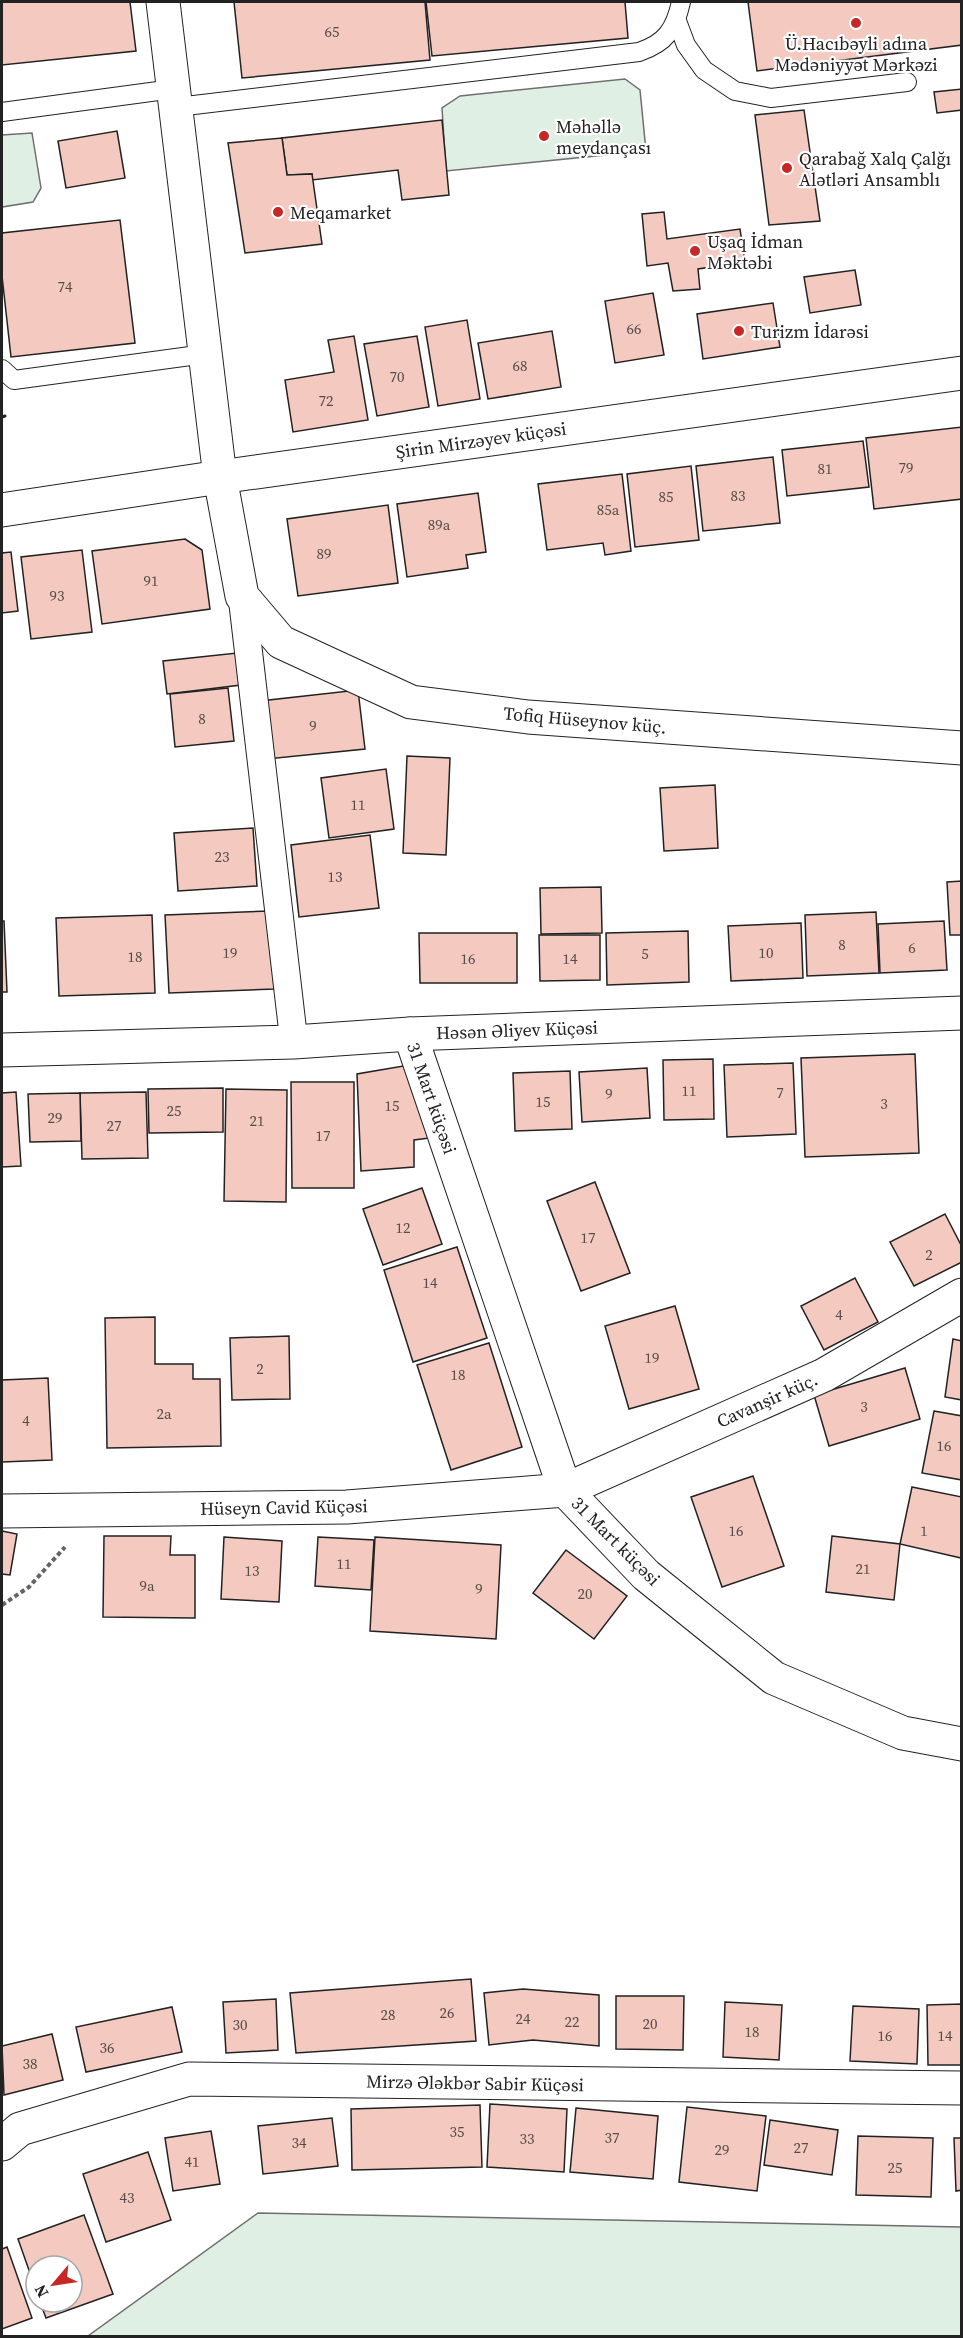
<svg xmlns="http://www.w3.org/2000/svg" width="963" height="2338" font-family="'Source Serif 4',serif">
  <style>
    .green { fill: #e0efe3; stroke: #6f6f6f; stroke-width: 1.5 }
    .building { fill: #f3c9c0; stroke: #222; stroke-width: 1.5 }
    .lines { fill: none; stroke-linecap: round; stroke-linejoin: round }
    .service-casing { stroke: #222; stroke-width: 20 }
    .pedestrian-casing { stroke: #222; stroke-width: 29 }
    .minor-casing { stroke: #222; stroke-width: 35 }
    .tertiary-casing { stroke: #222; stroke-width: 35 }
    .path { stroke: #646464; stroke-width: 4; stroke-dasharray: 4.5 3; stroke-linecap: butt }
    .service { stroke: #fff; stroke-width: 18 }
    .pedestrian { stroke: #fff; stroke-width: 27 }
    .minor { stroke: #fff; stroke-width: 33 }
    .tertiary { stroke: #fff; stroke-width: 33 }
    .wall { stroke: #222; stroke-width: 3 }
    .poi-dot { fill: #c62828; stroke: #fff; stroke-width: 2 }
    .labels { text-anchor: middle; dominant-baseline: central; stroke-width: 4.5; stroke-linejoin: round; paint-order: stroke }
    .number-label { font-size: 15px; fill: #564c4a }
    .poi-label { font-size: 18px; fill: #222; stroke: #fff; text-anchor: start }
    .street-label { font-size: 18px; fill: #222; stroke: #fff }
  </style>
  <rect width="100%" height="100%" fill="#fff"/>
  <g class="green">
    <path d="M 625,79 L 640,90 L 646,151 L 446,171 L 442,108 L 460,96 Z"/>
    <path d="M 32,133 L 41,188 L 33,202 L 2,207 L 2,135 Z"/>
    <path d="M 258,2213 L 961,2227 L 961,2336 L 88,2336 Z"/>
  </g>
  <g class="building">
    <path d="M 2,2 L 130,2 L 136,51 L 2,65 Z"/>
    <path d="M 234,2 L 425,2 L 430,60 L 242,78 Z"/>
    <path d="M 426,2 L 625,2 L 628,38 L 432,56 Z"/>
    <path d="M 748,2 L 962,2 L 962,45 L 757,71 Z"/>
    <path d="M 962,89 L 962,110 L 937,113 L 934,92 Z"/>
    <path d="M 804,110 L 820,221 L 769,225 L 755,115 Z"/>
    <path d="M 442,120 L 449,195 L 402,200 L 398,170 L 312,180 L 312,174 L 287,175 L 282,138 Z"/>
    <path d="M 117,131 L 125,178 L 66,188 L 58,141 Z"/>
    <path d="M 282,138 L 287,175 L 312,174 L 322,244 L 245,253 L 228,143 Z"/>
    <path d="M 664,212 L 667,239 L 740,229 L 745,262 L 698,269 L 700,289 L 673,291 L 668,263 L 647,266 L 642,214 Z"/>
    <path d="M 120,220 L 135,343 L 11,357 L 2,276 L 2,233 Z"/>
    <path d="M 855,270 L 861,305 L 810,313 L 804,277 Z"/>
    <path d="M 653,293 L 664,355 L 615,363 L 605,301 Z"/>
    <path d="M 773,303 L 780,347 L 703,359 L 697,314 Z"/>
    <path d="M 467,320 L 480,399 L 438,406 L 425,327 Z"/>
    <path d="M 552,331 L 561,387 L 488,399 L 478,343 Z"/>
    <path d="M 354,336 L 368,420 L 293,432 L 285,380 L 334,372 L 328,340 Z"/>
    <path d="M 417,336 L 429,407 L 377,416 L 364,344 Z"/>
    <path d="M 962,427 L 962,499 L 874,509 L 866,438 Z"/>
    <path d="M 863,441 L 869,487 L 787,496 L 782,450 Z"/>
    <path d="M 773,457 L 780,523 L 703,531 L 696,466 Z"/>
    <path d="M 691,466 L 699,540 L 635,547 L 627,474 Z"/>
    <path d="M 622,474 L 631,551 L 605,555 L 603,543 L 547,550 L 538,484 Z"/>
    <path d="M 478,493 L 486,552 L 466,555 L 468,568 L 407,577 L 397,504 Z"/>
    <path d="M 388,505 L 398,583 L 298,596 L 287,519 Z"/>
    <path d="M 185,539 L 202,550 L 210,609 L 102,624 L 92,551 Z"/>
    <path d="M 82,550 L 92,632 L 31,639 L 21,557 Z"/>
    <path d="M 11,552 L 18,611 L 2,613 L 2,553 Z"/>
    <path d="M 237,653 L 241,685 L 167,694 L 163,661 Z"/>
    <path d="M 228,688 L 234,741 L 175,747 L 170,694 Z"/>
    <path d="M 358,690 L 365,749 L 267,759 L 260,701 Z"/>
    <path d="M 407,756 L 450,758 L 446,855 L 403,853 Z"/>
    <path d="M 386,769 L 394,829 L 329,838 L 321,778 Z"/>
    <path d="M 715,785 L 718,848 L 664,851 L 660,788 Z"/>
    <path d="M 253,828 L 257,886 L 178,891 L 174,833 Z"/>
    <path d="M 370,835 L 379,908 L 299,917 L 291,845 Z"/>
    <path d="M 962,881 L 962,935 L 950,935 L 947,882 Z"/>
    <path d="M 601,887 L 602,933 L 541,934 L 540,888 Z"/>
    <path d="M 270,911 L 274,989 L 169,993 L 165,915 Z"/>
    <path d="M 876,912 L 879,973 L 807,976 L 805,915 Z"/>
    <path d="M 152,915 L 155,993 L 59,996 L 56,918 Z"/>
    <path d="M 2,921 L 4,921 L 7,992 L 2,992 Z"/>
    <path d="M 944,921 L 947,970 L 880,973 L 878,924 Z"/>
    <path d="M 801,923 L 803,978 L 731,981 L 728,926 Z"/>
    <path d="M 688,931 L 689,982 L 607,985 L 606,933 Z"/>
    <path d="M 419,933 L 517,933 L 517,983 L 420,983 Z"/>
    <path d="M 539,935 L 600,935 L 600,980 L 540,981 Z"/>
    <path d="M 915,1054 L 919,1153 L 805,1157 L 801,1058 Z"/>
    <path d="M 713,1059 L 714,1119 L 664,1120 L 663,1060 Z"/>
    <path d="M 793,1063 L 796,1134 L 727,1137 L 724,1065 Z"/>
    <path d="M 409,1065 L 438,1137 L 414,1140 L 414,1167 L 361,1171 L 357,1074 Z"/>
    <path d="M 647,1068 L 650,1118 L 582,1122 L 579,1072 Z"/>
    <path d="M 570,1071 L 572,1129 L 515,1131 L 513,1073 Z"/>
    <path d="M 291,1082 L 354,1082 L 354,1188 L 292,1188 Z"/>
    <path d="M 223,1088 L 223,1132 L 149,1133 L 148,1089 Z"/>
    <path d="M 226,1089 L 287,1090 L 286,1202 L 224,1201 Z"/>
    <path d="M 16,1092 L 21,1166 L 2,1167 L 2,1093 Z"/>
    <path d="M 146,1092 L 148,1158 L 82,1159 L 80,1093 Z"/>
    <path d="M 80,1093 L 81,1141 L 30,1142 L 28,1094 Z"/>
    <path d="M 595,1182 L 630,1273 L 581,1291 L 547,1201 Z"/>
    <path d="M 422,1188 L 442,1244 L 383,1265 L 363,1209 Z"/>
    <path d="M 945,1214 L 962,1247 L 962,1262 L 914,1286 L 890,1242 Z"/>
    <path d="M 457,1247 L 487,1338 L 413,1362 L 384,1270 Z"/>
    <path d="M 855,1278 L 878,1322 L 824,1350 L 801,1306 Z"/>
    <path d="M 675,1306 L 699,1389 L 629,1409 L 605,1326 Z"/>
    <path d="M 155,1317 L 155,1364 L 193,1364 L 193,1379 L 220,1379 L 221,1446 L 107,1448 L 105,1318 Z"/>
    <path d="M 289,1336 L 290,1399 L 232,1400 L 230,1338 Z"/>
    <path d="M 953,1339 L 962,1341 L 962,1400 L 945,1397 Z"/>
    <path d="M 489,1343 L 522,1447 L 451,1470 L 417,1365 Z"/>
    <path d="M 905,1368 L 920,1419 L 829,1446 L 814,1395 Z"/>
    <path d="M 48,1378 L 52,1460 L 2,1462 L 2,1380 Z"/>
    <path d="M 934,1411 L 962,1416 L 962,1480 L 922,1473 Z"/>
    <path d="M 753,1476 L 784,1566 L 722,1587 L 691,1497 Z"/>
    <path d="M 912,1487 L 962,1497 L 961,1558 L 900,1544 Z"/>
    <path d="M 2,1531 L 17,1534 L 10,1575 L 2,1574 Z"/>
    <path d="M 104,1536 L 171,1536 L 170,1555 L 195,1555 L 195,1618 L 103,1617 Z"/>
    <path d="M 832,1536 L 900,1544 L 894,1600 L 826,1592 Z"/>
    <path d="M 224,1537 L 282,1541 L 279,1602 L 221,1599 Z"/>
    <path d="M 318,1537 L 374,1540 L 371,1590 L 315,1586 Z"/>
    <path d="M 375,1537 L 501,1545 L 496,1639 L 370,1631 Z"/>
    <path d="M 566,1550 L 627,1596 L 594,1639 L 533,1593 Z"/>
    <path d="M 471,1979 L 476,2041 L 296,2053 L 290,1993 Z"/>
    <path d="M 523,1989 L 599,1995 L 599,2046 L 533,2040 L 489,2045 L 484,1993 Z"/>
    <path d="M 616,1996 L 684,1996 L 683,2050 L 616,2049 Z"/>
    <path d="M 276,1999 L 278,2050 L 226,2053 L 223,2002 Z"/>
    <path d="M 725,2002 L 782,2005 L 779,2060 L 723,2057 Z"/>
    <path d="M 962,2004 L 962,2065 L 928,2065 L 927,2005 Z"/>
    <path d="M 853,2006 L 919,2009 L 917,2064 L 850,2061 Z"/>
    <path d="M 172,2007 L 182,2052 L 86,2072 L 76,2027 Z"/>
    <path d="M 52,2034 L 63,2080 L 4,2095 L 2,2046 Z"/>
    <path d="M 490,2104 L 567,2109 L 564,2172 L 487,2167 Z"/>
    <path d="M 480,2105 L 482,2167 L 352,2170 L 351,2109 Z"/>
    <path d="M 687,2107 L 766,2116 L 757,2191 L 679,2182 Z"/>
    <path d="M 576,2108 L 658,2116 L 653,2179 L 570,2172 Z"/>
    <path d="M 332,2118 L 338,2166 L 263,2174 L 258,2126 Z"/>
    <path d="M 770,2120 L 838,2130 L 832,2175 L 764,2165 Z"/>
    <path d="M 211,2131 L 220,2184 L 173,2191 L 165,2138 Z"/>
    <path d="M 858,2136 L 933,2138 L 931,2197 L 856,2195 Z"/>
    <path d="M 954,2138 L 962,2138 L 962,2190 L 956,2191 Z"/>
    <path d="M 148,2152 L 171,2220 L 106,2242 L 83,2174 Z"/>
    <path d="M 84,2215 L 113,2294 L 46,2318 L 40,2302 L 72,2302 L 72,2266 L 36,2266 L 36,2290 L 18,2239 Z"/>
    <path d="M 7,2247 L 32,2318 L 2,2329 L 2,2249 Z"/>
  </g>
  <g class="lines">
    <g class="service-casing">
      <g id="service">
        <path d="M 677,21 L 686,45 L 704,70 L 735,91 L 771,98 L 907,82"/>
        <path d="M 177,107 L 639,52 C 666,43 675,29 681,2"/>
        <path d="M 2,112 L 173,89"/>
        <path d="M 2,369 L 14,380 L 205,354"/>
      </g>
    </g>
    <g class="pedestrian-casing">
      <path id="pedestrian" d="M 242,596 L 294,1042"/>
    </g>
    <g class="minor-casing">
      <g id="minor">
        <path d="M 163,2 L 220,477 L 242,596 L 281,642 L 411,702 L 528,717 L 962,748"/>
        <path d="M 410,1034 L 962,1013"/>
        <path d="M 2,1511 L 347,1507 L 565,1490 L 824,1375 L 962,1295"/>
        <path d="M 2,2144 L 20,2129 L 189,2079 L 962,2088"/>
      </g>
    </g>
    <g class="tertiary-casing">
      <g id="tertiary">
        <path d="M 2,510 L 220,477 L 962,373"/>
        <path d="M 2,1050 L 294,1042 L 410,1034 L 565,1490 L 646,1575 L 774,1678 L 903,1733 L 962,1744"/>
      </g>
    </g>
    <path class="path" d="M 2,1605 L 29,1587 L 65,1547"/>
    <use href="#service" class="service"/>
    <use href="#pedestrian" class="pedestrian"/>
    <use href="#minor" class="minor"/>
    <use href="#tertiary" class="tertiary"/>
    <path class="wall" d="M 2,417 L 5,416"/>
  </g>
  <g class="poi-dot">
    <circle cx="856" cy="23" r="6"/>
    <circle cx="544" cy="136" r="6"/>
    <circle cx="787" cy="168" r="6"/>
    <circle cx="278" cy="212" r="6"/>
    <circle cx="695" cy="251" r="6"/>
    <circle cx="739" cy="331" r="6"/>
  </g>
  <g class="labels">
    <g class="number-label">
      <text x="332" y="31">65</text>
      <text x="65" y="286">74</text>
      <text x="634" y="328">66</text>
      <text x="520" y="365">68</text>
      <text x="397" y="376">70</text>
      <text x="326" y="400">72</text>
      <text x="906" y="467">79</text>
      <text x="825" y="468">81</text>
      <text x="738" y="495">83</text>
      <text x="666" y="496">85</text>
      <text x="608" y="509">85a</text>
      <text x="439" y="524">89a</text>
      <text x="324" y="553">89</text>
      <text x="151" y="580">91</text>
      <text x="57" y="595">93</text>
      <text x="202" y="718">8</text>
      <text x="313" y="725">9</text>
      <text x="358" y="804">11</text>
      <text x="222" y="856">23</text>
      <text x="335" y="876">13</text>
      <text x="842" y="944">8</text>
      <text x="912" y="947">6</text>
      <text x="230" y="952">19</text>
      <text x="766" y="952">10</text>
      <text x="645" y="953">5</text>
      <text x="135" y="956">18</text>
      <text x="468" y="958">16</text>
      <text x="570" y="958">14</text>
      <text x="689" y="1090">11</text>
      <text x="780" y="1092">7</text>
      <text x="609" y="1093">9</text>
      <text x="543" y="1101">15</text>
      <text x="884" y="1103">3</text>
      <text x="392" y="1105">15</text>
      <text x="174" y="1110">25</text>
      <text x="55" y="1117">29</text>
      <text x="257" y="1120">21</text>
      <text x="114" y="1125">27</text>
      <text x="323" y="1135">17</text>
      <text x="403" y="1227">12</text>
      <text x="588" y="1237">17</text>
      <text x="929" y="1254">2</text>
      <text x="430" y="1282">14</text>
      <text x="839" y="1314">4</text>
      <text x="652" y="1357">19</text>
      <text x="260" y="1368">2</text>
      <text x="458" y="1374">18</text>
      <text x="864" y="1406">3</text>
      <text x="164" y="1413">2a</text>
      <text x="26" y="1420">4</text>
      <text x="944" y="1445">16</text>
      <text x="736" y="1530">16</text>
      <text x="924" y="1530">1</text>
      <text x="344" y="1563">11</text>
      <text x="863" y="1568">21</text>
      <text x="252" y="1570">13</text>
      <text x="147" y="1585">9a</text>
      <text x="479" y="1588">9</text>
      <text x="585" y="1593">20</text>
      <text x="447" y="2012">26</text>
      <text x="388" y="2014">28</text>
      <text x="523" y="2018">24</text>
      <text x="572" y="2021">22</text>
      <text x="650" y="2023">20</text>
      <text x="240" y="2024">30</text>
      <text x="752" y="2031">18</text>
      <text x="885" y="2035">16</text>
      <text x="945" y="2035">14</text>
      <text x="107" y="2047">36</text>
      <text x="30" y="2063">38</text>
      <text x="457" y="2131">35</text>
      <text x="612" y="2137">37</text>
      <text x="527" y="2138">33</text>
      <text x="299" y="2142">34</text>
      <text x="801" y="2147">27</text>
      <text x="722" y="2149">29</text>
      <text x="192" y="2161">41</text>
      <text x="895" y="2167">25</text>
      <text x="127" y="2197">43</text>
    </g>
    <g class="poi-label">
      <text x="856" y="43" text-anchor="middle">Ü.Hacıbəyli adına<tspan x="856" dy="21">Mədəniyyət Mərkəzi</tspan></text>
      <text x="556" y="126">Məhəllə<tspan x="556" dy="21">meydançası</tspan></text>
      <text x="799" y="158">Qarabağ Xalq Çalğı<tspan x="799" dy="21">Alətləri Ansamblı</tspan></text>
      <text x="290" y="212">Meqamarket</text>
      <text x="707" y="241">Uşaq İdman<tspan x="707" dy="21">Məktəbi</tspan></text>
      <text x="751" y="331">Turizm İdarəsi</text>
    </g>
    <g class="street-label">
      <text transform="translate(481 440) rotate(-8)">Şirin Mirzəyev küçəsi</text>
      <text transform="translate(585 720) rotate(5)">Tofiq Hüseynov küç.</text>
      <text transform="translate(517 1030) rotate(-2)">Həsən Əliyev Küçəsi</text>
      <text transform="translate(432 1098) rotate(71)">31 Mart küçəsi</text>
      <text transform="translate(767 1400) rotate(-24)">Cavanşir küç.</text>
      <text transform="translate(284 1507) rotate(-1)">Hüseyn Cavid Küçəsi</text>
      <text transform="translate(616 1541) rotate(45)">31 Mart küçəsi</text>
      <text transform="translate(475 2083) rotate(1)">Mirzə Ələkbər Sabir Küçəsi</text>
    </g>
  </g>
  <rect width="963" height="2338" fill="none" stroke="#222222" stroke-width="6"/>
  <g transform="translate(54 2284) rotate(241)"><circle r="28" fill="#ffffff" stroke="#a7a7a7" stroke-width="1.5"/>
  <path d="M0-4.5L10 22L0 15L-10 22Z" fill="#c62828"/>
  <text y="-9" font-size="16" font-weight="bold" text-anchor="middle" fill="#222222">N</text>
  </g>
</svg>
